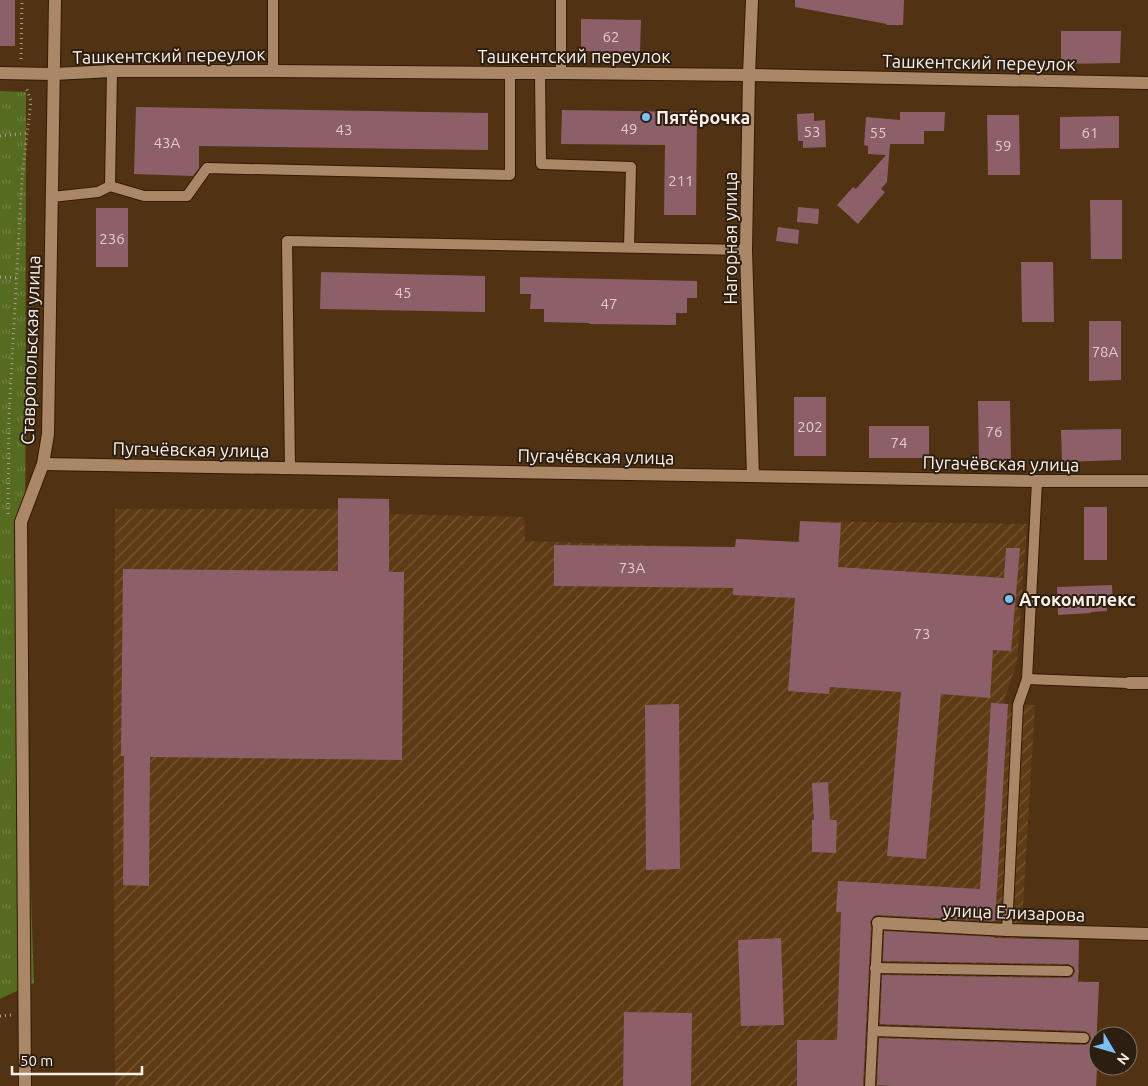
<svg xmlns="http://www.w3.org/2000/svg" width="1148" height="1086" font-family="Ubuntu,sans-serif">
  <style>
    .industrial { fill: url(#industrial-furrows) }
    .grass { fill: url(#grass-tufts) }
    .building { fill: #8d5f69 }
    .lines { fill: none; stroke-linecap: round; stroke-linejoin: round }
    .service-casing { stroke: #351a00; stroke-width: 12 }
    .minor-casing { stroke: #351a00; stroke-width: 14 }
    .tertiary-casing { stroke: #351a00; stroke-width: 14 }
    .path { stroke: #b09b88; stroke-width: 3; stroke-dasharray: 1 4; stroke-linecap: butt }
    .service { stroke: #aa8767; stroke-width: 10 }
    .minor { stroke: #aa8767; stroke-width: 12 }
    .tertiary { stroke: #aa8767; stroke-width: 12 }
    .poi-dot { fill: #79bff8; stroke: #2c1e11; stroke-width: 2 }
    .labels { text-anchor: middle; dominant-baseline: central; stroke-width: 4; stroke-linejoin: round; paint-order: stroke }
    .number-label { font-size: 15px; fill: #e1ccc8 }
    .street-label { font-size: 18px; fill: #fdf1e7; stroke: #2c1e11 }
    .poi-label { font-size: 18px; font-weight: bold; fill: #fdf1e7; stroke: #2c1e11; text-anchor: start }
  </style>
  <defs>
    <pattern id="industrial-furrows" width="10" height="10" patternUnits="userSpaceOnUse" patternTransform="scale(1.25)"><rect width="10" height="10" fill="#5e3b15"/><path d="M-1 1l2-2M0 10L10 0M9 11l2-2" fill="none" stroke="#765837"/></pattern>
    <pattern id="grass-tufts" width="24" height="20" patternUnits="userSpaceOnUse" patternTransform="scale(1.25)"><rect width="24" height="20" fill="#556b20"/><path d="M3 7l-1-3M5 7V3M7 7l1-3M15 17l-1-3M17 17v-4M19 17l1-3" fill="none" stroke="#6e8140"/></pattern>
  </defs>
  <rect width="100%" height="100%" fill="#513314"/>
  <path class="industrial" d="M 338,499 L 389,499 L 390,514 L 524,517 L 525,541 L 735,548 L 736,539 L 798,542 L 800,521 L 1027,524 L 1017,662 L 1003,704 L 1035,705 L 1021,939 L 1079,940 L 1079,981 L 1099,982 L 1097,1028 L 1098,1050 L 1096,1086 L 115,1086 L 113,759 L 115,509 L 338,509 Z"/>
  <path class="grass" d="M 0,91 L 26,92 L 25,720 L 34,983 L 0,999 Z"/>
  <g class="building">
    <rect x="0" y="0" width="15" height="46"/>
    <path d="M 795,0 L 904,0 L 903,25 L 886,25 L 887,24 L 795,7 Z"/>
    <path d="M 581,19 L 641,20 L 640,52 L 581,51 Z"/>
    <path d="M 1061,31 L 1121,31 L 1120,63 L 1061,64 Z"/>
    <path d="M 136,107 L 488,113 L 488,150 L 199,146 L 199,168 L 193,176 L 134,174 Z"/>
    <path d="M 562,110 L 697,112 L 696,215 L 664,215 L 665,145 L 561,144 Z"/>
    <path d="M 900,112 L 945,112 L 944,131 L 924,131 L 924,144 L 890,144 L 887,182 L 881,189 L 885,192 L 858,224 L 837,205 L 853,187 L 856,189 L 886,155 L 868,154 L 868,146 L 864,145 L 866,117 L 900,120 Z"/>
    <path d="M 814,113 L 814,121 L 825,120 L 826,147 L 803,148 L 803,141 L 798,141 L 797,114 Z"/>
    <path d="M 987,115 L 1019,115 L 1020,175 L 988,175 Z"/>
    <path d="M 1119,116 L 1119,148 L 1060,149 L 1060,117 Z"/>
    <path d="M 1090,200 L 1122,200 L 1122,259 L 1091,259 Z"/>
    <path d="M 798,207 L 819,209 L 818,224 L 797,222 Z"/>
    <rect x="96" y="208" width="32" height="59"/>
    <path d="M 778,227 L 799,230 L 798,244 L 776,241 Z"/>
    <path d="M 1021,262 L 1053,262 L 1054,322 L 1022,322 Z"/>
    <path d="M 321,272 L 485,276 L 485,312 L 320,309 Z"/>
    <path d="M 520,277 L 697,281 L 697,298 L 687,298 L 687,313 L 676,313 L 676,325 L 589,324 L 590,323 L 544,322 L 544,309 L 530,309 L 531,294 L 520,294 Z"/>
    <path d="M 1089,321 L 1121,321 L 1121,380 L 1089,381 Z"/>
    <rect x="794" y="397" width="32" height="59"/>
    <path d="M 978,401 L 1010,401 L 1011,461 L 979,461 Z"/>
    <rect x="869" y="426" width="60" height="32"/>
    <path d="M 1121,429 L 1121,460 L 1062,462 L 1061,430 Z"/>
    <path d="M 338,498 L 389,499 L 389,572 L 404,572 L 402,760 L 150,757 L 149,886 L 123,885 L 124,756 L 121,756 L 123,569 L 338,571 Z"/>
    <rect x="1084" y="507" width="23" height="53"/>
    <path d="M 800,521 L 841,523 L 838,567 L 1004,578 L 1006,548 L 1020,548 L 1011,651 L 993,650 L 990,698 L 941,694 L 926,859 L 887,856 L 901,692 L 830,687 L 829,694 L 788,691 L 795,598 L 733,595 L 733,588 L 554,586 L 554,545 L 735,547 L 736,539 L 799,542 Z"/>
    <path d="M 1112,585 L 1113,605 L 1107,605 L 1107,611 L 1091,612 L 1091,613 L 1058,615 L 1057,587 Z"/>
    <path d="M 991,703 L 1008,704 L 995,921 L 878,915 L 874,916 L 870,922 L 871,927 L 863,1086 L 797,1086 L 797,1040 L 837,1040 L 841,912 L 836,912 L 838,881 L 980,889 Z"/>
    <path d="M 679,704 L 680,869 L 646,870 L 645,705 Z"/>
    <path d="M 828,782 L 830,820 L 837,820 L 836,853 L 812,852 L 812,820 L 814,820 L 812,783 Z"/>
    <path d="M 884,931 L 994,937 L 994,938 L 1079,940 L 1078,982 L 1099,982 L 1096,1050 L 1098,1050 L 1096,1086 L 893,1086 L 877,1085 L 879,1038 L 1084,1045 L 1088,1044 L 1091,1039 L 1090,1034 L 1084,1031 L 880,1024 L 882,975 L 1068,978 L 1072,977 L 1075,972 L 1074,967 L 1068,964 L 883,961 Z"/>
    <path d="M 781,938 L 784,1025 L 741,1026 L 738,940 Z"/>
    <path d="M 624,1012 L 692,1013 L 691,1086 L 623,1086 Z"/>
  </g>
  <g class="lines">
    <g class="service-casing">
      <g id="service">
        <path d="M 273,0 L 273,71"/>
        <path d="M 561,0 L 561,73"/>
        <path d="M 540,73 L 541,164 L 631,167 L 629,247"/>
        <path d="M 110,186 L 112,71"/>
        <path d="M 52,197 L 98,192 L 110,186 L 144,196 L 187,196 L 207,168 L 510,175 L 510,73"/>
        <path d="M 290,468 L 287,241 L 746,250"/>
        <path d="M 1027,679 L 1129,683"/>
        <path d="M 1007,930 L 1018,705 L 1027,679 L 1037,481"/>
        <path d="M 875,968 L 1068,971"/>
        <path d="M 873,1031 L 1084,1038"/>
        <path d="M 870,1086 L 878,923"/>
      </g>
    </g>
    <g class="minor-casing">
      <g id="minor">
        <path d="M 752,0 L 749,75 L 746,250 L 753,476"/>
        <path d="M 54,74 L 112,71 L 273,71 L 510,73 L 561,73 L 749,75 L 1148,83"/>
        <path d="M 43,464 L 1037,481 L 1148,481"/>
        <path d="M 1129,683 L 1148,683"/>
        <path d="M 878,923 L 1007,930 L 1148,934"/>
      </g>
    </g>
    <g class="tertiary-casing">
      <g id="tertiary">
        <path d="M 0,73 L 54,74"/>
        <path d="M 25,1086 L 21,522 L 43,464 L 48,434 L 55,0"/>
      </g>
    </g>
    <g class="path">
      <path d="M 21,59 L 22,0"/>
      <path d="M 0,136 L 28,133"/>
      <path d="M 0,277 L 17,278"/>
      <path d="M 8,514 L 9,416 L 22,177 L 31,101 L 26,87"/>
      <path d="M 0,1016 L 12,1015"/>
    </g>
    <use href="#service" class="service"/>
    <use href="#minor" class="minor"/>
    <use href="#tertiary" class="tertiary"/>
  </g>
  <g class="poi-dot">
    <circle cx="646" cy="117" r="5"/>
    <circle cx="1009" cy="599" r="5"/>
  </g>
  <g class="labels">
    <g class="number-label">
      <text x="611" y="36">62</text>
      <text x="629" y="128">49</text>
      <text x="344" y="129">43</text>
      <text x="812" y="131">53</text>
      <text x="878" y="132">55</text>
      <text x="1090" y="132">61</text>
      <text x="167" y="142">43А</text>
      <text x="1003" y="145">59</text>
      <text x="681" y="180">211</text>
      <text x="112" y="238">236</text>
      <text x="403" y="292">45</text>
      <text x="609" y="303">47</text>
      <text x="1105" y="351">78А</text>
      <text x="810" y="426">202</text>
      <text x="994" y="431">76</text>
      <text x="899" y="442">74</text>
      <text x="632" y="567">73А</text>
      <text x="922" y="633">73</text>
    </g>
    <g class="street-label">
      <text transform="translate(169 55) rotate(-1)">Ташкентский переулок</text>
      <text x="574" y="56">Ташкентский переулок</text>
      <text transform="translate(979 62) rotate(1)">Ташкентский переулок</text>
      <text transform="translate(730 238) rotate(-90)">Нагорная улица</text>
      <text transform="translate(30 350) rotate(-88)">Ставропольская улица</text>
      <text transform="translate(191 449) rotate(1)">Пугачёвская улица</text>
      <text transform="translate(596 456) rotate(1)">Пугачёвская улица</text>
      <text transform="translate(1001 463) rotate(1)">Пугачёвская улица</text>
      <text transform="translate(1014 912) rotate(2)">улица Елизарова</text>
    </g>
    <g class="poi-label">
      <text x="656" y="117">Пятёрочка</text>
      <text x="1019" y="599">Атокомплекс</text>
    </g>
  </g>
  <g transform="translate(1113 1051) rotate(128)"><circle r="24" fill="#2c1e11" stroke="#807267"/>
  <path d="M0-4L9 19L0 12L-9 19Z" fill="#79bff8"/>
  <text y="-8" font-size="14" font-weight="bold" text-anchor="middle" fill="#fdf1e7">N</text>
  </g>
  <path d="M12 1066v8h130v-8" fill="none" stroke="#fdf1e7" stroke-width="2.5"/>
  <text x="20" y="1066" font-size="15" fill="#fdf1e7" stroke="#2c1e11" stroke-width="4" paint-order="stroke">50 m</text>
</svg>
